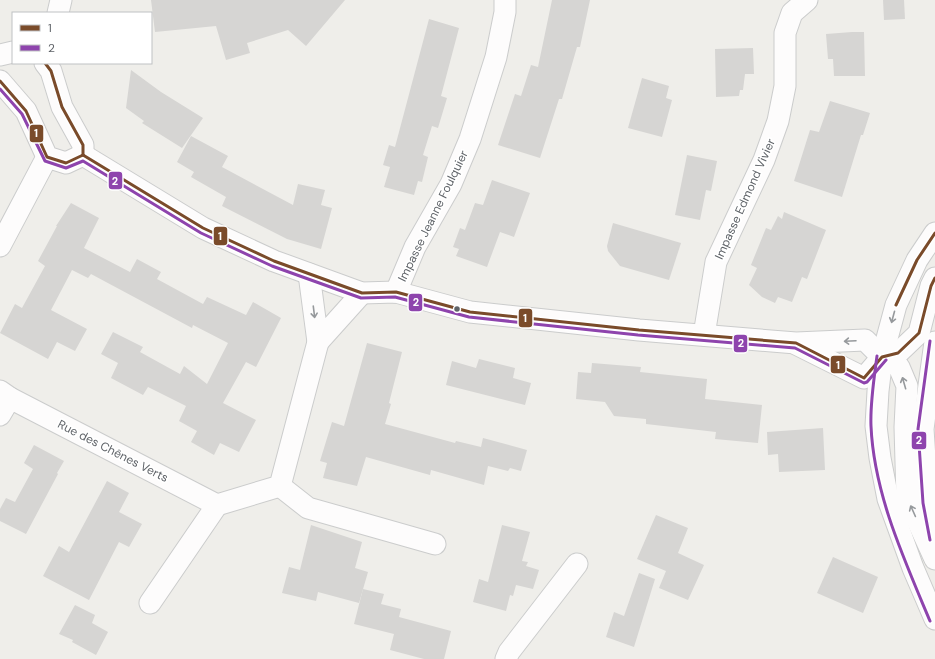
<svg xmlns="http://www.w3.org/2000/svg" width="935" height="659" font-family="'DM Sans',sans-serif">
  <style>
    .building { fill: #d6d5d3 }
    .lines { fill: none; stroke-linecap: round; stroke-linejoin: round }
    .minor-casing { stroke: #cbcccc; stroke-width: 23 }
    .minor { stroke: #fdfcfc; stroke-width: 21 }
    .bus-1-casing { stroke: #fff; stroke-width: 6 }
    .bus-2-casing { stroke: #fff; stroke-width: 6 }
    .bus-1 { stroke: #7a4b2a; stroke-width: 3 }
    .bus-2 { stroke: #8e44ad; stroke-width: 3 }
    .oneway { stroke: #96999c }
    .bus-dot { fill: #5f6368; stroke: #fff; stroke-width: 1.5 }
    .labels { text-anchor: middle; dominant-baseline: central; stroke-width: 3.5; stroke-linejoin: round; paint-order: stroke }
    .street-label { font-size: 12px; fill: #5f6368; stroke: #fff }
    .line-badge { stroke: #fff; stroke-width: 1.5 }
    .badge-label { font-size: 11px; text-anchor: middle; font-weight: bold; fill: #fff }
  </style>
  <rect width="100%" height="100%" fill="#efeeea"/>
  <g class="building">
    <path d="M 151,0 L 345,0 L 306,46 L 288,30 L 247,43 L 250,53 L 226,60 L 216,26 L 155,32 Z"/>
    <path d="M 552,0 L 590,0 L 580,47 L 577,47 L 562,99 L 559,99 L 540,158 L 498,145 L 515,94 L 521,96 L 531,65 L 538,67 Z"/>
    <path d="M 883,0 L 904,0 L 905,19 L 884,20 Z"/>
    <path d="M 429,19 L 459,28 L 441,96 L 447,98 L 438,128 L 432,126 L 423,155 L 428,157 L 422,182 L 418,181 L 414,195 L 384,187 L 390,167 L 383,165 L 389,145 L 395,147 Z"/>
    <path d="M 852,32 L 864,32 L 865,76 L 834,76 L 833,59 L 828,59 L 826,34 Z"/>
    <path d="M 753,48 L 754,74 L 745,74 L 743,90 L 740,90 L 739,96 L 716,97 L 715,49 Z"/>
    <path d="M 131,70 L 161,92 L 203,118 L 182,148 L 142,123 L 144,121 L 126,108 Z"/>
    <path d="M 642,78 L 669,86 L 666,98 L 672,100 L 662,137 L 628,128 Z"/>
    <path d="M 830,101 L 870,113 L 863,135 L 861,135 L 842,197 L 794,181 L 810,130 L 819,132 Z"/>
    <path d="M 191,136 L 228,156 L 222,167 L 293,205 L 298,184 L 325,190 L 321,205 L 332,208 L 321,249 L 287,239 L 222,206 L 226,197 L 191,177 L 194,172 L 177,162 Z"/>
    <path d="M 687,155 L 717,161 L 711,191 L 706,190 L 700,220 L 675,215 Z"/>
    <path d="M 492,180 L 530,193 L 514,237 L 500,232 L 487,267 L 456,256 L 459,249 L 453,247 L 460,228 L 465,230 L 475,203 L 483,205 Z"/>
    <path d="M 71,203 L 99,218 L 84,248 L 130,272 L 137,259 L 161,272 L 157,279 L 203,304 L 207,297 L 246,315 L 253,302 L 281,318 L 256,367 L 246,362 L 223,403 L 256,420 L 239,452 L 220,443 L 214,455 L 191,442 L 197,431 L 179,421 L 186,406 L 148,387 L 143,395 L 111,378 L 118,363 L 101,354 L 113,332 L 143,347 L 140,352 L 180,374 L 184,366 L 207,384 L 228,343 L 193,325 L 192,328 L 91,274 L 88,278 L 72,270 L 51,310 L 87,329 L 75,351 L 57,342 L 48,359 L 0,333 L 15,304 L 22,308 L 45,266 L 38,261 L 57,226 L 56,226 Z"/>
    <path d="M 784,212 L 826,230 L 807,279 L 802,277 L 792,302 L 778,297 L 775,303 L 762,297 L 749,285 L 757,268 L 751,265 L 766,228 L 771,230 L 778,216 L 782,219 Z"/>
    <path d="M 613,223 L 681,243 L 669,280 L 620,266 L 608,251 L 607,246 Z"/>
    <path d="M 367,343 L 402,352 L 389,403 L 391,404 L 385,424 L 455,443 L 456,441 L 481,447 L 483,438 L 527,450 L 521,471 L 510,468 L 508,471 L 488,466 L 484,485 L 431,470 L 430,475 L 366,457 L 357,486 L 323,478 L 327,463 L 320,461 L 332,422 L 344,426 Z"/>
    <path d="M 479,359 L 515,368 L 513,378 L 531,383 L 525,405 L 446,385 L 452,361 L 476,368 Z"/>
    <path d="M 592,363 L 641,367 L 640,372 L 707,379 L 705,399 L 762,405 L 758,443 L 715,439 L 716,432 L 646,424 L 646,419 L 614,416 L 605,402 L 576,399 L 578,372 L 591,373 Z"/>
    <path d="M 823,428 L 825,470 L 779,472 L 778,454 L 768,455 L 767,432 Z"/>
    <path d="M 34,445 L 64,461 L 57,473 L 58,474 L 26,534 L 0,521 L 0,509 L 6,498 L 15,502 L 33,469 L 24,463 Z"/>
    <path d="M 107,481 L 129,493 L 119,512 L 142,524 L 129,547 L 119,542 L 89,600 L 43,576 L 59,546 L 69,552 Z"/>
    <path d="M 656,515 L 688,528 L 678,553 L 704,565 L 688,600 L 659,588 L 666,571 L 637,559 Z"/>
    <path d="M 311,525 L 362,542 L 355,568 L 368,572 L 359,603 L 318,592 L 316,601 L 282,593 L 289,567 L 300,570 Z"/>
    <path d="M 502,525 L 530,532 L 522,561 L 528,562 L 526,566 L 539,570 L 533,589 L 516,585 L 513,596 L 510,595 L 506,611 L 473,602 L 479,579 L 488,582 Z"/>
    <path d="M 833,557 L 878,577 L 863,613 L 817,593 Z"/>
    <path d="M 639,573 L 655,579 L 634,647 L 606,637 L 614,612 L 624,616 Z"/>
    <path d="M 363,589 L 384,594 L 381,604 L 401,609 L 399,617 L 451,631 L 444,659 L 424,659 L 390,650 L 394,634 L 354,624 Z"/>
    <path d="M 75,605 L 95,615 L 92,623 L 108,632 L 96,655 L 72,642 L 73,640 L 59,634 Z"/>
  </g>
  <g class="lines">
    <g class="minor-casing">
      <g id="minor">
        <path d="M 58,13 L 61,0"/>
        <path d="M 0,55 L 13,52"/>
        <path d="M 45,63 L 51,71 L 62,107 L 83,145 L 83,155"/>
        <path d="M 0,81 L 26,111 L 47,157 L 66,163 L 83,155"/>
        <path d="M 83,155 L 203,228 L 274,261 L 362,293 L 396,292 L 470,312 L 639,330 L 796,343 L 865,340 L 882,357 L 899,367 L 907,386 L 905,427 L 907,498 L 935,559"/>
        <path d="M 935,233 L 917,260 L 896,305 L 882,357 L 878,391 L 876,426 L 880,458 L 888,499 L 913,568 L 935,619"/>
        <path d="M 0,246 L 47,157"/>
        <path d="M 309,274 L 318,342 L 362,293"/>
        <path d="M 396,292 L 415,247 L 451,184 L 470,139 L 496,57 L 505,12 L 505,0"/>
        <path d="M 704,335 L 716,262 L 764,160 L 778,121 L 785,86 L 785,33 L 792,13 L 807,0"/>
        <path d="M 935,342 L 923,429 L 928,503 L 935,539"/>
        <path d="M 796,344 L 864,378 L 882,357 L 898,353 L 919,333 L 931,286 L 935,278"/>
        <path d="M 0,391 L 10,398 L 217,505 L 280,486 L 318,342"/>
        <path d="M 0,415 L 10,398"/>
        <path d="M 280,486 L 308,508 L 435,544"/>
        <path d="M 150,603 L 217,505"/>
        <path d="M 506,659 L 509,652 L 577,564"/>
      </g>
    </g>
    <use href="#minor" class="minor"/>
    <g class="bus-1-casing">
      <g id="bus-1">
        <path d="M 45,63 L 51,71 L 62,107 L 83,145 L 83,155"/>
        <path d="M 0,81 L 26,111 L 47,157 L 66,163 L 83,155"/>
        <path d="M 83,155 L 203,228 L 274,261 L 362,293 L 396,292 L 470,312 L 639,330 L 796,343 L 864,378 L 882,357 L 898,353 L 919,333 L 931,286 L 935,278"/>
        <path d="M 896,305 L 917,260 L 935,233"/>
      </g>
    </g>
    <g class="bus-2-casing">
      <g id="bus-2">
        <path d="M 0,89 L 22,114 L 45,161 L 66,168 L 83,161 L 201,233 L 272,266 L 361,298 L 395,297 L 469,317 L 638,335 L 795,348 L 864,383 L 867,382 L 886,360"/>
        <path d="M 930,341 L 918,429 L 923,503 L 930,540"/>
        <path d="M 877,356 C 874,379 870,403 871,426 C 874,494 904,559 930,621"/>
      </g>
    </g>
    <use href="#bus-1" class="bus-1"/>
    <use href="#bus-2" class="bus-2"/>
  </g>
  <defs><path id="oneway-shaft" d="M-6 0H5M1.5-3L5.5 0L1.5 3" fill="none" stroke-width="1.6" stroke-linecap="round" stroke-linejoin="round"/></defs>
  <g class="oneway">
    <use href="#oneway-shaft" transform="translate(314 312) rotate(83)"/>
    <use href="#oneway-shaft" transform="translate(893 317) rotate(105)"/>
    <use href="#oneway-shaft" transform="translate(850 341) rotate(177)"/>
    <use href="#oneway-shaft" transform="translate(904 383) rotate(-106)"/>
    <use href="#oneway-shaft" transform="translate(913 511) rotate(-114)"/>
  </g>
  <circle class="bus-dot" cx="457" cy="309" r="3.5"/>
  <g class="labels">
    <g class="street-label">
      <text transform="translate(745 199) rotate(-66)">Impasse Edmond Vivier</text>
      <text transform="translate(433 216) rotate(-64)">Impasse Jeanne Foulquier</text>
      <text transform="translate(113 451) rotate(27)">Rue des Chênes Verts</text>
    </g>
  </g>
  <g class="line-badge">
    <rect x="29" y="124" width="15" height="19" rx="4" fill="#7a4b2a"/>
    <rect x="108" y="171" width="15" height="19" rx="4" fill="#8e44ad"/>
    <rect x="213" y="226" width="15" height="20" rx="4" fill="#7a4b2a"/>
    <rect x="408" y="293" width="15" height="19" rx="4" fill="#8e44ad"/>
    <rect x="518" y="308" width="15" height="20" rx="4" fill="#7a4b2a"/>
    <rect x="733" y="334" width="15" height="19" rx="4" fill="#8e44ad"/>
    <rect x="830" y="355" width="16" height="19" rx="4" fill="#7a4b2a"/>
    <rect x="911" y="431" width="16" height="19" rx="4" fill="#8e44ad"/>
  </g>
  <g class="badge-label">
    <text x="36" y="137">1</text>
    <text x="115" y="185">2</text>
    <text x="220" y="240">1</text>
    <text x="416" y="306">2</text>
    <text x="525" y="322">1</text>
    <text x="741" y="347">2</text>
    <text x="838" y="369">1</text>
    <text x="919" y="444">2</text>
  </g>
  <rect x="12" y="12" width="140" height="52" fill="#ffffff" stroke="#bfc1c3"/>
  <rect x="20" y="25" width="20" height="6" fill="#7a4b2a" stroke="#bfc1c3"/>
  <text x="48" y="32" font-size="12" fill="#5f6368">1</text>
  <rect x="20" y="45" width="20" height="6" fill="#8e44ad" stroke="#bfc1c3"/>
  <text x="48" y="52" font-size="12" fill="#5f6368">2</text>
</svg>
